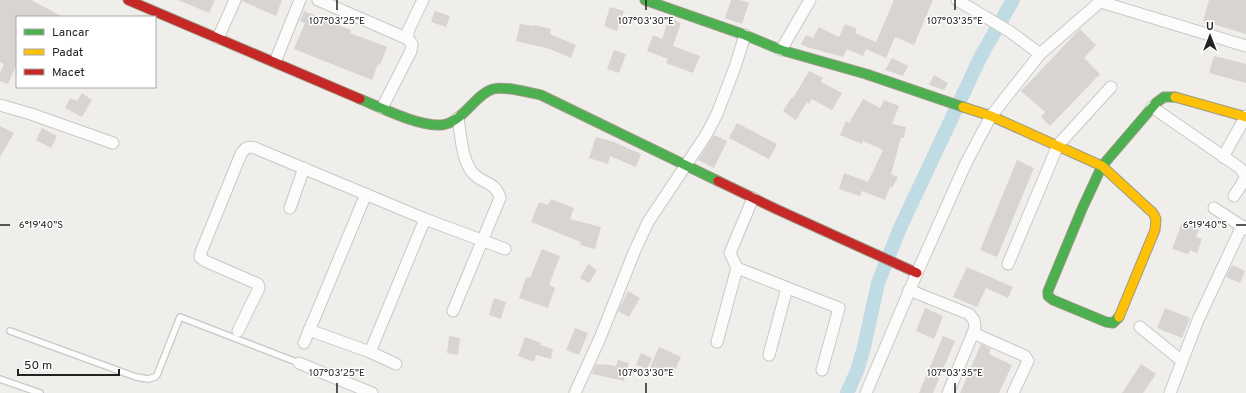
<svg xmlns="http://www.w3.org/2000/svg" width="1246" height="393" font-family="Overpass,sans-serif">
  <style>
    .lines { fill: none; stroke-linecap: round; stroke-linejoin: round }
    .canal { stroke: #bfdbe3; stroke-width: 14 }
    .building { fill: #d7d4d2 }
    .lane-casing { stroke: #c9c8c7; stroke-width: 8 }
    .street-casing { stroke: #c9c8c7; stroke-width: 13 }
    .fast-casing { stroke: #999a82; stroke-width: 11 }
    .slow-casing { stroke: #999a82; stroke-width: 11 }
    .jam-casing { stroke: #999a82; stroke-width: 11 }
    .lane { stroke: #fdfcfc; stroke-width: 5.5 }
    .street { stroke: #fdfcfc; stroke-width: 11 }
    .fast { stroke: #4caf50; stroke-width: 9 }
    .slow { stroke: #ffc107; stroke-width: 9 }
    .jam { stroke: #c62828; stroke-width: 9 }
    .ticks { fill: none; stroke: #222; stroke-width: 1.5 }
    .ticks-label { font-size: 10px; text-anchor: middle; fill: #222; stroke: #fff; stroke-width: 3; stroke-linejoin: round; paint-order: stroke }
  </style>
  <rect width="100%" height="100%" fill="#f0eeeb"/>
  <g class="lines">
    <path class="canal" d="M 847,393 L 857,371 L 864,347 L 878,283 L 900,228 L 981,56 L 1013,0"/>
  </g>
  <g class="building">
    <path d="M 0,0 L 31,0 L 63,17 L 17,17 L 17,64 L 8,84 L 0,81 L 0,73 L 4,64 L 0,62 Z"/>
    <path d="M 178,0 L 215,0 L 209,13 Z"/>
    <path d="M 242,0 L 282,0 L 276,16 L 242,1 Z"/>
    <path d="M 731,0 L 740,0 L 749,3 L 742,24 L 725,18 Z"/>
    <path d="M 894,0 L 933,0 L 914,45 L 895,37 L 886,58 L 866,49 L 863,56 L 847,49 L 843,57 L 807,47 L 801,44 L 806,35 L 813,38 L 819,27 L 839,37 L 845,24 L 857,29 L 855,33 L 876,42 Z"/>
    <path d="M 1209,0 L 1246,0 L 1246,34 L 1203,21 Z"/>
    <path d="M 610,7 L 624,11 L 617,31 L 604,26 Z"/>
    <path d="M 304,11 L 351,30 L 350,33 L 387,47 L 380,65 L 378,64 L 372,80 L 294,49 L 305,23 L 300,21 Z"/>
    <path d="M 435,11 L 450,16 L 446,27 L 431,22 Z"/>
    <path d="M 669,18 L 681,23 L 673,46 L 700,56 L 693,73 L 666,63 L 668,59 L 647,51 L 653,35 L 662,39 Z"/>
    <path d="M 520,24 L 533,26 L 534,25 L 551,29 L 550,34 L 576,45 L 571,58 L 550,49 L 516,41 Z"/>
    <path d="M 1080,29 L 1096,45 L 1084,58 L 1100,74 L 1050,126 L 1041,117 L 1045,112 L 1021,91 Z"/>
    <path d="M 614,50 L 626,54 L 619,73 L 607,69 Z"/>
    <path d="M 1214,56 L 1246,64 L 1246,83 L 1209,73 Z"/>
    <path d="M 892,58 L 908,66 L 903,76 L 885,70 Z"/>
    <path d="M 809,71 L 823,78 L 821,82 L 842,93 L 832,110 L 812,99 L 809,104 L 807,102 L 796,120 L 783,111 L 792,97 L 793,98 Z"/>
    <path d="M 934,75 L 948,83 L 944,90 L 929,85 Z"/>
    <path d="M 82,93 L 92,100 L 82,117 L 65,108 L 70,98 L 77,101 Z"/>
    <path d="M 863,99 L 880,108 L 884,100 L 899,106 L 892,124 L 906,127 L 904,138 L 901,138 L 891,174 L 898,177 L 892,188 L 890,187 L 885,200 L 862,191 L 860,196 L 839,189 L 844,173 L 868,182 L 883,150 L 863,141 L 862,144 L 840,135 L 846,121 L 849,123 Z"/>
    <path d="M 737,123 L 777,144 L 769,159 L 729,138 Z"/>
    <path d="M 0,126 L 14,133 L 0,157 Z"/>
    <path d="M 42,128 L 57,136 L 51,148 L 36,140 Z"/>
    <path d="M 714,135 L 727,141 L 714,168 L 698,160 Z"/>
    <path d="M 596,137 L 614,142 L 641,154 L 636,167 L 610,156 L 608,164 L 589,158 Z"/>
    <path d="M 1017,160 L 1034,168 L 997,257 L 980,250 Z"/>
    <path d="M 551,199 L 574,208 L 570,219 L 601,227 L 595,249 L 580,245 L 581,242 L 531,222 L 539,202 L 548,205 Z"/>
    <path d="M 1182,222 L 1199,229 L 1196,237 L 1202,239 L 1197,253 L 1190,250 L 1188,254 L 1172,249 Z"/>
    <path d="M 542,249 L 560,256 L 549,285 L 555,288 L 548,308 L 519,298 L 526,277 L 530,278 Z"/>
    <path d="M 588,264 L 597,270 L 589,283 L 580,278 Z"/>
    <path d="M 1232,265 L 1245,271 L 1240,283 L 1226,277 Z"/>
    <path d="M 967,267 L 1013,287 L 1008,298 L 986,288 L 977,307 L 953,297 Z"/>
    <path d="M 628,291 L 640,298 L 629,317 L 618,311 Z"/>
    <path d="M 494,298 L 506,302 L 501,319 L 489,315 Z"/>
    <path d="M 925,308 L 943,316 L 934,339 L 916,331 Z"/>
    <path d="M 1165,308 L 1190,318 L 1182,338 L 1157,328 Z"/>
    <path d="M 575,328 L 588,333 L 579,355 L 566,350 Z"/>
    <path d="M 449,336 L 460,338 L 458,355 L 447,353 Z"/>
    <path d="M 943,336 L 955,341 L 933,393 L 919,393 Z"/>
    <path d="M 525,337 L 541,343 L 540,345 L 553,349 L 551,359 L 536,355 L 534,362 L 518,356 Z"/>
    <path d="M 981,344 L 991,349 L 989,354 L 1012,365 L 999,393 L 960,393 Z"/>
    <path d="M 659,347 L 681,357 L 672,377 L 650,367 Z"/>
    <path d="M 641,353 L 652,358 L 647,369 L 636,365 Z"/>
    <path d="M 618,360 L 629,363 L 624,381 L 592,374 L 596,364 L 604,365 L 604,364 L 616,366 Z"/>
    <path d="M 1141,364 L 1156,374 L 1143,393 L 1122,393 Z"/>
  </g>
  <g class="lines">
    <g class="lane-casing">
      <g id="lane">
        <path d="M 10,331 L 136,377 L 148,379 L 155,377 L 157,375 L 180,317 L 299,363"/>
        <path d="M 0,379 L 40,393"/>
      </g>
    </g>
    <g class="street-casing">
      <g id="street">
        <path d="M 318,0 L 408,39"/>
        <path d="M 957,0 L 1009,31 L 1040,54"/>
        <path d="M 1101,2 L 1246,46"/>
        <path d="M 218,38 L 235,0"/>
        <path d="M 781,50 L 810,0"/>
        <path d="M 275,62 L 300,0"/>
        <path d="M 0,105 L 31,114 L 113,143"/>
        <path d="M 1152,107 L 1240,168 L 1244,174 L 1245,179 L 1234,196"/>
        <path d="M 382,108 L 411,51 L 412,44 L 408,39 L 408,31 L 423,0"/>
        <path d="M 1223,157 L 1246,116"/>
        <path d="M 290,208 L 304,168"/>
        <path d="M 1214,208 L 1246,229"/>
        <path d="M 1008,264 L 1058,145 L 1111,87"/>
        <path d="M 737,268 L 839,308 L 822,370"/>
        <path d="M 909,290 L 969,314 L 974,320 L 975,328 L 973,333 L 948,393"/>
        <path d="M 453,311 L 500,198 C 496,181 481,184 472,172 C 461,157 461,135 458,118"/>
        <path d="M 1140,327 L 1182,361"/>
        <path d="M 309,330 L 370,352 L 396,364"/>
        <path d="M 238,331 L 259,288 L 258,284 L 205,261 L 200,257 L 201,252 L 241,154 C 245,148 248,146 255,148 L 425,219 L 505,249"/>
        <path d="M 973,333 L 1025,356 L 1028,361 L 1013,393"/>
        <path d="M 717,342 L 737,268 L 730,253 L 753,198"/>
        <path d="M 304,343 L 366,194"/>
        <path d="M 370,352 L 425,219"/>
        <path d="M 769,355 L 787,288"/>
        <path d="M 299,363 L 372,393"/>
        <path d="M 575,393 L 600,338 L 635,250 L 648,222 L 706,135 L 717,114 L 735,67 L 745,35"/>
        <path d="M 866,393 L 917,273 L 966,163 L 991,116 L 1040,54 L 1102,0"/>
        <path d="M 1170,393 L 1198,320 L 1242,226"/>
      </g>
    </g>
    <g class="fast-casing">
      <g id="fast">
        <path d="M 645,0 L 745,35 L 781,50 L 866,74 L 963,107"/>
        <path d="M 360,99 C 382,108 417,126 441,125 C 462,124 475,94 493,89 C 505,86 528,92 541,95 L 718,181"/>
        <path d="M 1119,317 L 1113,323 L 1106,322 L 1053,300 L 1048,296 L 1048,291 L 1082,209 L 1102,166 L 1156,103 L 1164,97 L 1175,97"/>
      </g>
    </g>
    <g class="slow-casing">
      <g id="slow">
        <path d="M 1175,97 L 1246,117"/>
        <path d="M 963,107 L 991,116 L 1102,166 L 1153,213 L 1156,219 L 1155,230 L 1119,317"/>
      </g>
    </g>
    <g class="jam-casing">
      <g id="jam">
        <path d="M 128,0 L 360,99"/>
        <path d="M 718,181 L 776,209 L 917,273"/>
      </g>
    </g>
    <use href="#lane" class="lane"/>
    <use href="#street" class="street"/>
    <use href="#fast" class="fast"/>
    <use href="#slow" class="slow"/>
    <use href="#jam" class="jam"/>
  </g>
  <path class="ticks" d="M 337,0 L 337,10M 646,0 L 646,10M 955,0 L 955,10M 0,225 L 10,225M 1236,225 L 1246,225M 337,383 L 337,393M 646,383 L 646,393M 955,383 L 955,393"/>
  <g class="ticks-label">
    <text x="337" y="24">107°03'25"E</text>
    <text x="646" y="24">107°03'30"E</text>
    <text x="955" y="24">107°03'35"E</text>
    <text x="41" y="228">6°19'40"S</text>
    <text x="1205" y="228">6°19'40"S</text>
    <text x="337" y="376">107°03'25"E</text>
    <text x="646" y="376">107°03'30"E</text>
    <text x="955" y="376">107°03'35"E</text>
  </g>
  <rect x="16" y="16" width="140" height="72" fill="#ffffff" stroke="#a7a7a7"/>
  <rect x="24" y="29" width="20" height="6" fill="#4caf50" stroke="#a7a7a7"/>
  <text x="52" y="36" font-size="12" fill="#222222">Lancar</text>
  <rect x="24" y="49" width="20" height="6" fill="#ffc107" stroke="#a7a7a7"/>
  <text x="52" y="56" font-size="12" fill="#222222">Padat</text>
  <rect x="24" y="69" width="20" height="6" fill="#c62828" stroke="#a7a7a7"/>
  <text x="52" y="76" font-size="12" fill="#222222">Macet</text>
  <g transform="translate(1210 36)" stroke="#ffffff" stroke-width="3" paint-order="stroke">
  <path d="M0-3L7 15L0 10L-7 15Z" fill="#222222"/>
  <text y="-6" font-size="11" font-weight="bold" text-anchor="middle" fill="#222222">U</text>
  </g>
  <path d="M18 369v6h101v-6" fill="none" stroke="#222222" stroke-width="2"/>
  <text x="24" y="369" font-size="12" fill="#222222" stroke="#ffffff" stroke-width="3" paint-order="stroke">50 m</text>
</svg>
